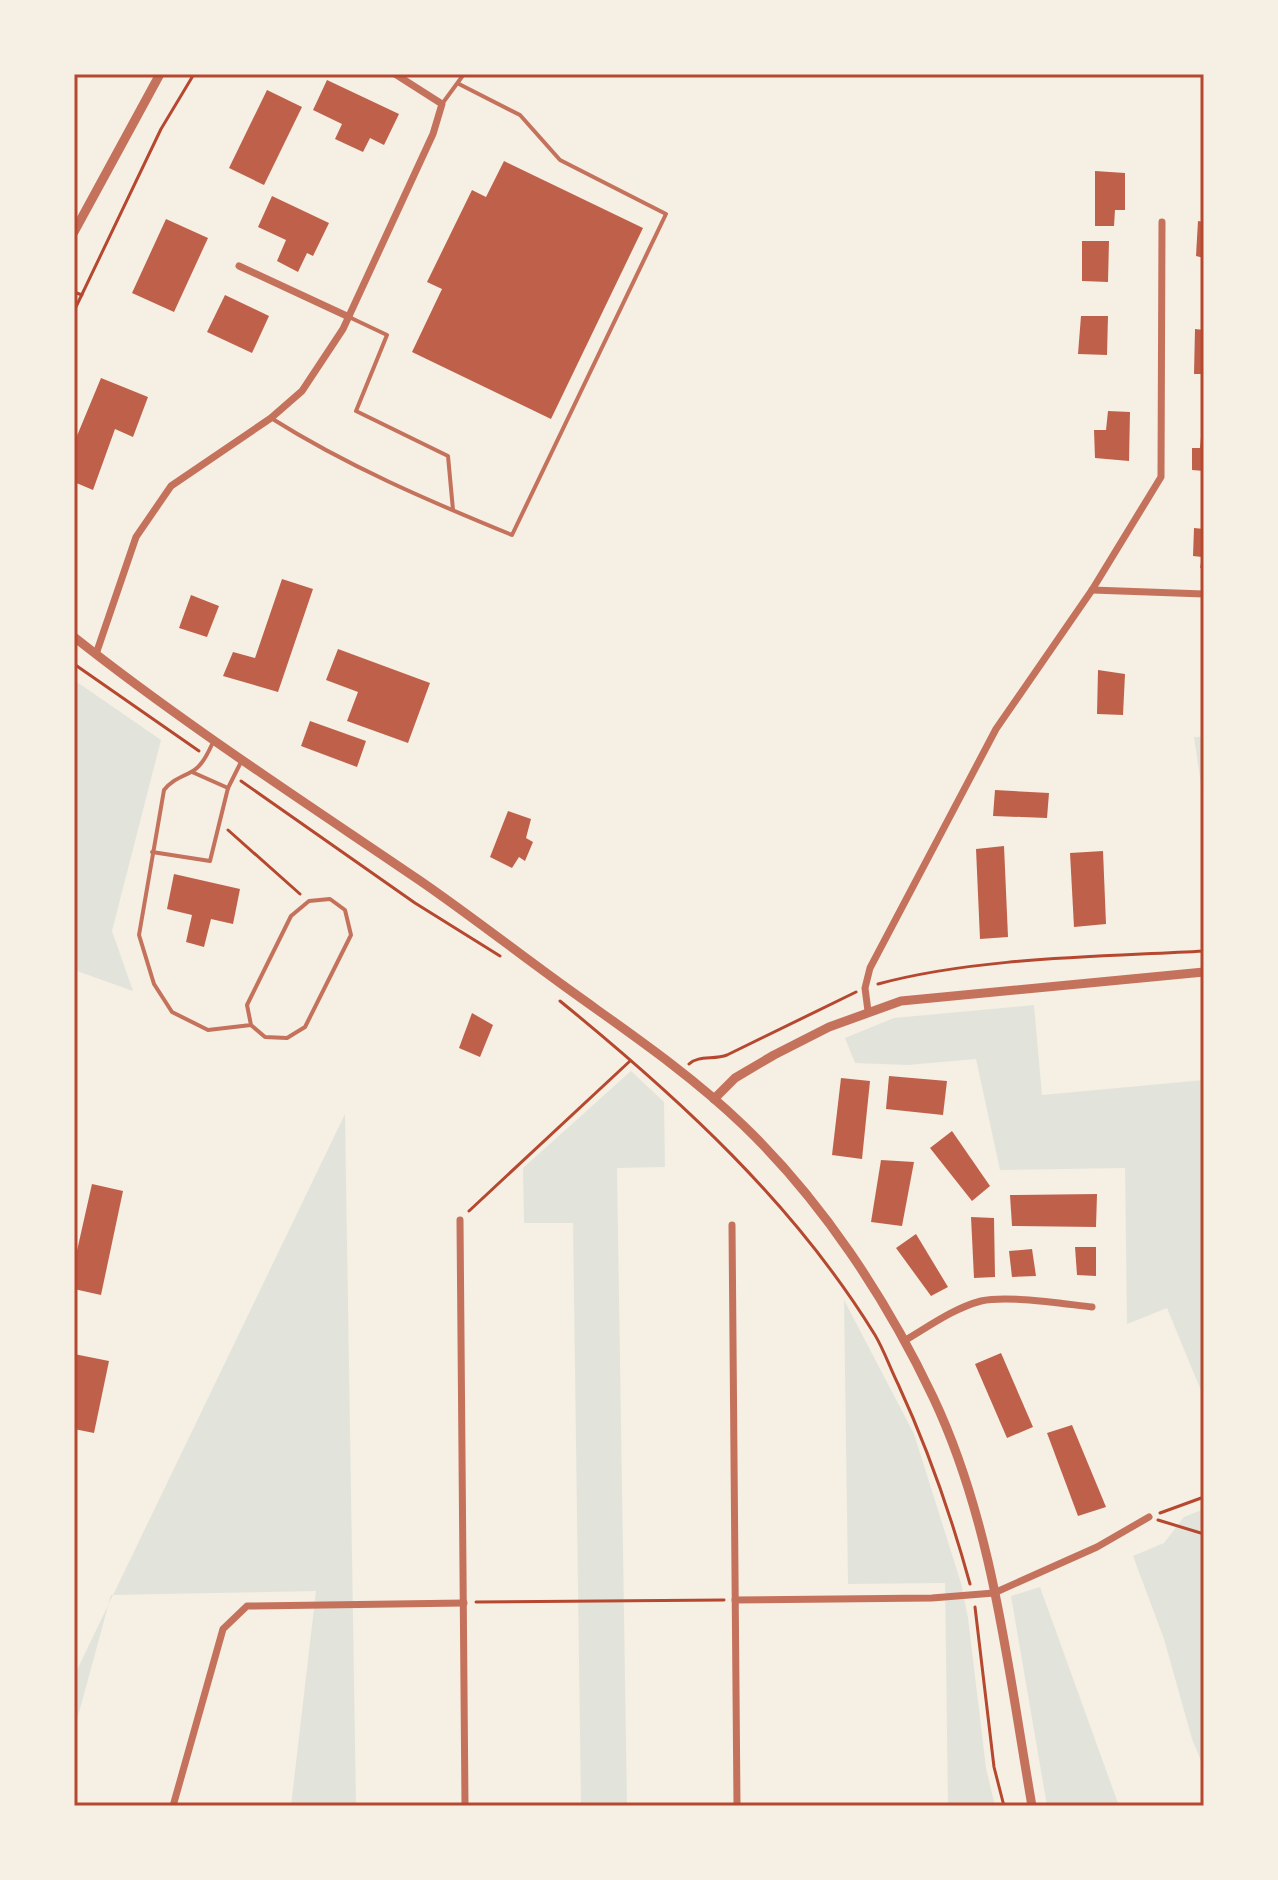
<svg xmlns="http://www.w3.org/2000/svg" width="1278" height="1880" font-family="Barlow,sans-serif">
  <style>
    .green { fill: #e2e4dc }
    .building { fill: #bf614a }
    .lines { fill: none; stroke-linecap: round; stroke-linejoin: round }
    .path { stroke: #b5482f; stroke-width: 3 }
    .service { stroke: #c5725c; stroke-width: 4 }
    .minor { stroke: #c5725c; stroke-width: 7 }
    .tertiary { stroke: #c5725c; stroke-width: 9 }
    .neatline { fill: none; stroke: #b5482f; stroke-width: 3 }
  </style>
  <rect width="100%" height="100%" fill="#f6efe4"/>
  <g class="green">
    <path d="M 74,680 L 161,740 L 112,931 L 133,991 L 74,970 Z"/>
    <path d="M 1194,737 L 1204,737 L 1204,805 Z"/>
    <path d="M 1034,1005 L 1042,1095 L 1204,1080 L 1204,1398 L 1167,1308 L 1127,1324 L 1125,1168 L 1000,1170 L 976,1059 L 908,1065 L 855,1063 L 845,1038 L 894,1018 Z"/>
    <path d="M 631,1071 L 664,1102 L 665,1167 L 617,1168 L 627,1806 L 581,1806 L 573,1223 L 524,1223 L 523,1168 Z"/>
    <path d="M 345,1114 L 356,1806 L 291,1806 L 316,1591 L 111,1595 L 74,1731 L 74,1676 Z"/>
    <path d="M 844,1300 L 914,1434 L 961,1583 L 968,1618 L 986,1768 L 995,1806 L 948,1806 L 945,1583 L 848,1584 Z"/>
    <path d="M 1204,1509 L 1204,1768 L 1192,1739 L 1164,1639 L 1133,1556 L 1164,1543 L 1184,1517 Z"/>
    <path d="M 1040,1587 L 1119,1806 L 1047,1806 L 1011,1596 Z"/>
  </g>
  <g class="building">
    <path d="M 327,80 L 399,114 L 384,145 L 370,138 L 363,152 L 335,139 L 342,124 L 313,110 Z"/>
    <path d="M 267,90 L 302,107 L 264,185 L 229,168 Z"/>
    <path d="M 504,161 L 643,228 L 551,419 L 412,352 L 442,289 L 427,282 L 472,190 L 486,197 Z"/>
    <path d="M 1095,171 L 1125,173 L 1125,210 L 1115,210 L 1114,226 L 1095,226 Z"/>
    <path d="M 272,196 L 329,223 L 313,256 L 307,253 L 298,272 L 277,261 L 286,240 L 258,227 Z"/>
    <path d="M 166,219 L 208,238 L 174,312 L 132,293 Z"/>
    <path d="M 1198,221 L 1204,222 L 1204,258 L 1196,256 Z"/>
    <path d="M 1082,241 L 1109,241 L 1108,282 L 1082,281 Z"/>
    <path d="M 225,295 L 269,316 L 252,353 L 207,332 Z"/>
    <path d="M 1081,316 L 1108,316 L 1107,355 L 1078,354 Z"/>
    <path d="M 1195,329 L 1204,330 L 1204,374 L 1194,374 Z"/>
    <path d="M 101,378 L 148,397 L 133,437 L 115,429 L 93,490 L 74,482 L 74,443 Z"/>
    <path d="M 1108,411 L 1130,412 L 1129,461 L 1095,458 L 1094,430 L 1106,430 Z"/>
    <path d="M 1201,437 L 1204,437 L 1204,471 L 1192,470 L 1192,448 L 1200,448 Z"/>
    <path d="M 1194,528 L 1204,529 L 1204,567 L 1200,568 L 1202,557 L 1193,556 Z"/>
    <path d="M 282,579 L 313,589 L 278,692 L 223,676 L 233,652 L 255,658 Z"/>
    <path d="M 191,595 L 219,606 L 207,637 L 179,628 Z"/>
    <path d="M 338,649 L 430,683 L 408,743 L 347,721 L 358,692 L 326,680 Z"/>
    <path d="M 1098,670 L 1125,674 L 1123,715 L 1097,714 Z"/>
    <path d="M 310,721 L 366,741 L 357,767 L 301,746 Z"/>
    <path d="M 995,790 L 1049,793 L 1047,818 L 993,816 Z"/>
    <path d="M 508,811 L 531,819 L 526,838 L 533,842 L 525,861 L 519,857 L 512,868 L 490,857 Z"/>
    <path d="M 1004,846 L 1008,937 L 980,939 L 976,849 Z"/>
    <path d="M 1103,851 L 1106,924 L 1074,927 L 1070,853 Z"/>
    <path d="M 174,874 L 240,889 L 233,924 L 211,919 L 204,947 L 186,942 L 192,915 L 167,909 Z"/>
    <path d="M 472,1013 L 493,1025 L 480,1057 L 459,1048 Z"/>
    <path d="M 889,1076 L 947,1081 L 943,1115 L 886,1109 Z"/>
    <path d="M 841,1078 L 870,1081 L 862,1159 L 832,1155 Z"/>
    <path d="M 952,1131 L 990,1186 L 972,1201 L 930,1148 Z"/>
    <path d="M 881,1160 L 914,1162 L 902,1226 L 871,1222 Z"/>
    <path d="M 92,1184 L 123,1191 L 101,1295 L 74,1289 L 74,1264 Z"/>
    <path d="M 1097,1194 L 1096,1227 L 1012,1226 L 1010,1195 Z"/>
    <path d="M 971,1217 L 994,1218 L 995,1277 L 974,1278 Z"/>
    <path d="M 916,1234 L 948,1287 L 931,1296 L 896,1248 Z"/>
    <path d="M 1075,1247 L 1096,1247 L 1096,1276 L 1077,1275 Z"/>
    <path d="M 1032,1249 L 1036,1276 L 1012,1277 L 1009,1251 Z"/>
    <path d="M 1001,1353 L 1033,1427 L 1007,1438 L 975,1364 Z"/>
    <path d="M 74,1354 L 109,1361 L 94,1433 L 74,1429 Z"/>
    <path d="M 1072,1425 L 1106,1507 L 1078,1516 L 1047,1433 Z"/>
  </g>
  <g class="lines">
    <g class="path">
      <path d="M 74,292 L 82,295"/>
      <path d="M 74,311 L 161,129 L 194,74"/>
      <path d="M 74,664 L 199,751"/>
      <path d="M 241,781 L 415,903 L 500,956"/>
      <path d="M 228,830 L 300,894"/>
      <path d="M 878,984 C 978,957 1100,957 1204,951"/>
      <path d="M 560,1001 C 679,1098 794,1203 875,1335 C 884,1350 890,1368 898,1384 C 928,1449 951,1515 970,1584"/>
      <path d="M 689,1064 C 698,1055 714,1060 727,1055 L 856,992"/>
      <path d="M 469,1211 L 630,1061"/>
      <path d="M 1160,1513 L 1204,1497"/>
      <path d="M 1158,1520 L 1204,1534"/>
      <path d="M 476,1602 L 724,1600"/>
      <path d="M 975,1607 L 994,1767 L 1004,1806"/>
    </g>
    <g class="service">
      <path d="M 442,104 L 464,74"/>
      <path d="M 349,317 L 387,335 L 356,411 L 448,456 L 453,510"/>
      <path d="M 271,418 C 347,466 429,501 512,535 L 666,214 L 560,160 L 520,115 L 459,84"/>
      <path d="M 214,740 C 209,751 202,767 191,772 C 180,778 172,780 164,790 L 139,935 L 154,984 L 172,1012 L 208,1030 L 251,1025 L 265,1037 L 287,1038 L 305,1027 L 351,935 L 345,910 L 330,899 L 309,901 L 291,916 L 247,1005 L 251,1025"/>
      <path d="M 228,788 L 241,762"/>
      <path d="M 152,852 L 210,861 L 228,788 L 192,772"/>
    </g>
    <g class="minor">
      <path d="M 239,266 L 349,317"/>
      <path d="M 1092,590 L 1204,594"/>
      <path d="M 96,654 L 136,537 L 171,486 L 271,418 L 302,391 L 343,329 L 433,134 L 442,104 L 395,74"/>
      <path d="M 868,1011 L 865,988 L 870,968 L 996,729 L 1092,590 L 1161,477 L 1162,222"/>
      <path d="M 460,1220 L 465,1806"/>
      <path d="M 732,1225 L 737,1806"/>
      <path d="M 904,1341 C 928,1327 954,1308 981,1301 C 1008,1295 1064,1304 1092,1307"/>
      <path d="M 735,1600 L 932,1598 L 994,1593 L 1097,1547 L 1149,1517"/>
      <path d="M 173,1806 L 223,1629 L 247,1606 L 464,1603"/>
    </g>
    <g class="tertiary">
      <path d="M 74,232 L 160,74"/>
      <path d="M 74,637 C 184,724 303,801 419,880 C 467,913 513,949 560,983 C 622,1028 687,1071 743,1125 C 822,1201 886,1298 933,1397 C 993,1524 1008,1669 1032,1806"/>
      <path d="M 714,1099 L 735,1078 L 774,1055 L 829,1027 L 901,1001 L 1204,972"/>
    </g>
  </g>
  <rect width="1278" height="1880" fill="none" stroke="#f6efe4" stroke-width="152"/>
  <rect x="76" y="76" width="1126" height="1728" class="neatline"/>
</svg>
